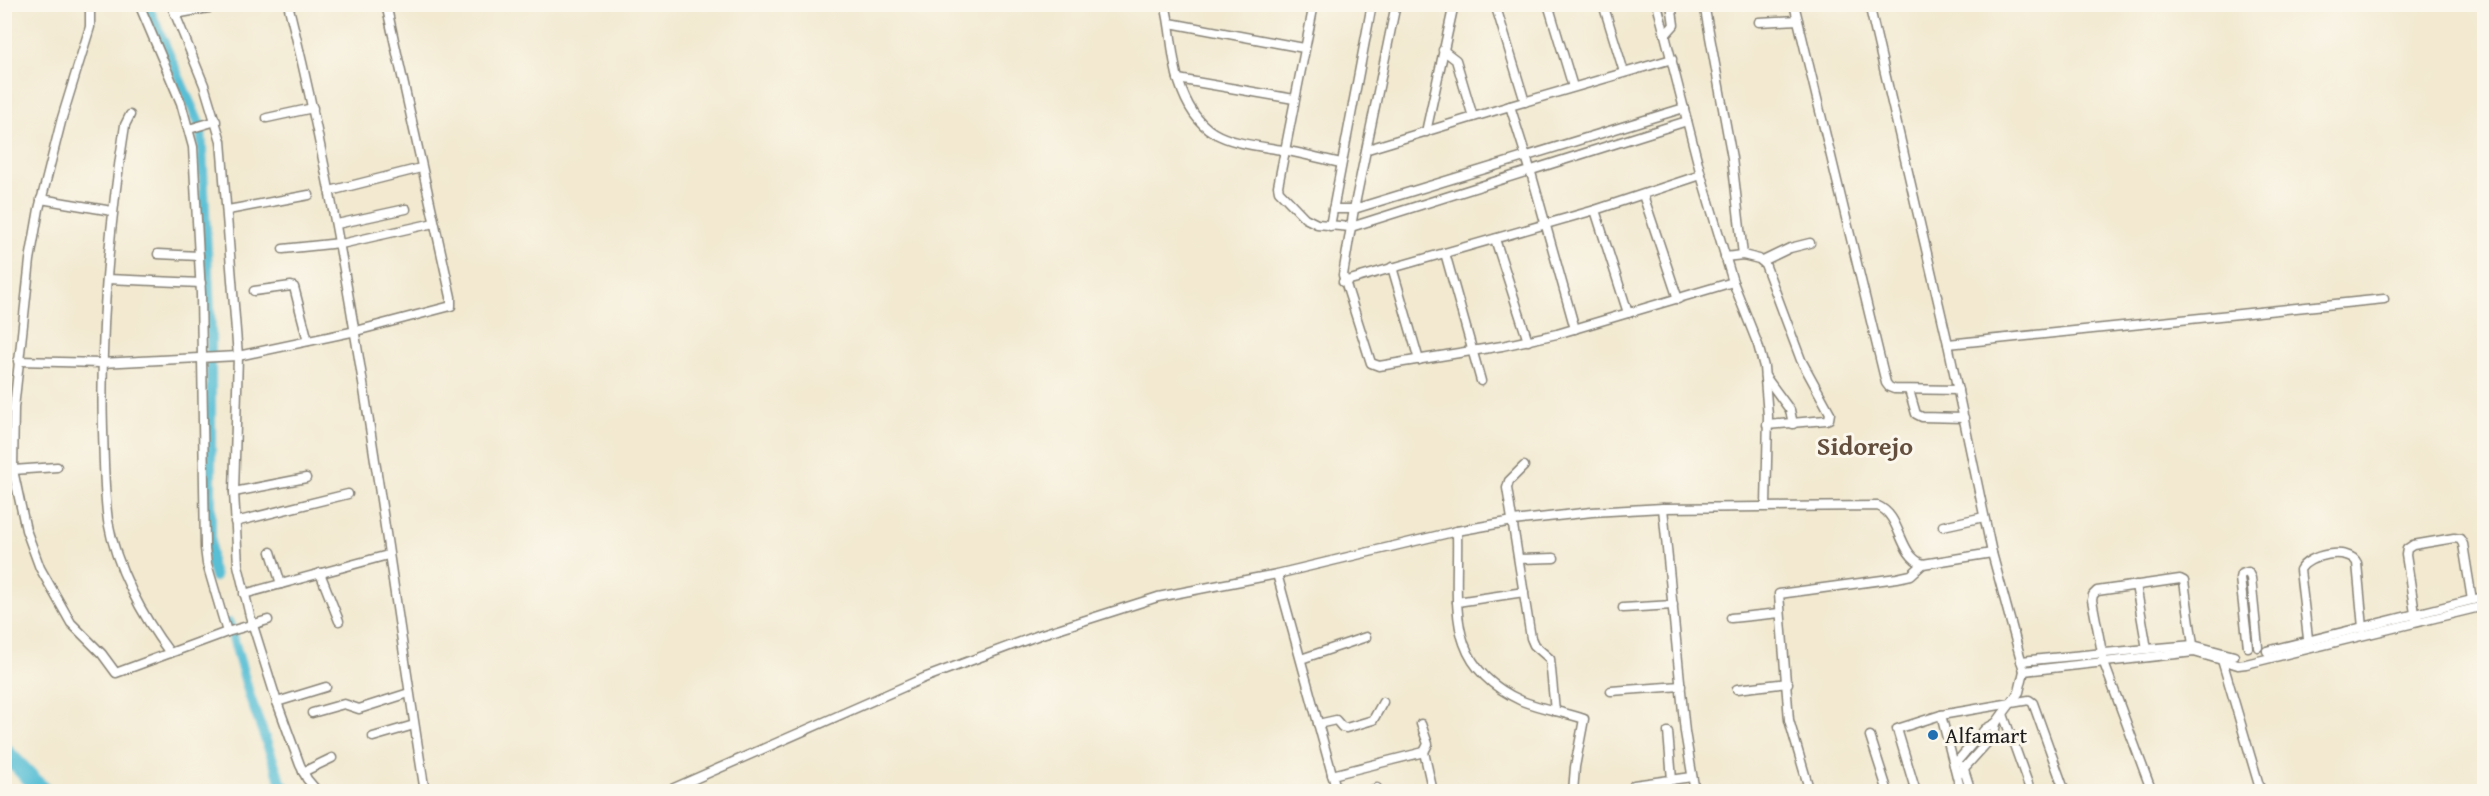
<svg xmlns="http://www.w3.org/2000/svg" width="2489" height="796" font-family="'Gentium Book Plus',serif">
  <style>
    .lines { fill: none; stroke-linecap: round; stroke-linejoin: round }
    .canal { stroke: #58bfd5; stroke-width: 10 }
    .river { stroke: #58bfd5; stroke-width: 18 }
    .minor-casing { stroke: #878276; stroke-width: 11 }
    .minor { stroke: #fff; stroke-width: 8 }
    .poi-dot { fill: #1f6fb2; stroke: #fbf7ec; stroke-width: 2 }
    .labels { text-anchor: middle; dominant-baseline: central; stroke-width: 6; stroke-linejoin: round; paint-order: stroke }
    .poi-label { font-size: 22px; fill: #1c1c1c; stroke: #fbf7ec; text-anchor: start }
    .quarter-label { font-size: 26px; font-weight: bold; fill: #644e3d; stroke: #fbf7ec }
  </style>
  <rect width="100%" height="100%" fill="#fbf7ec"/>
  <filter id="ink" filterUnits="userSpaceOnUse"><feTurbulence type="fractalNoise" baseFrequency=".0167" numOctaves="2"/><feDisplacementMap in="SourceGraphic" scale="12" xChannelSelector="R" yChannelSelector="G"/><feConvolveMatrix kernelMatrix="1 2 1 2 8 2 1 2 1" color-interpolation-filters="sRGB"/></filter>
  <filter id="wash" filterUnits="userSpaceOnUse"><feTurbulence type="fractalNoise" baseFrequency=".008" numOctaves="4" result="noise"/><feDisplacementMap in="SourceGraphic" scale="24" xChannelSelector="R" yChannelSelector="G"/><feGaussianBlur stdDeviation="1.35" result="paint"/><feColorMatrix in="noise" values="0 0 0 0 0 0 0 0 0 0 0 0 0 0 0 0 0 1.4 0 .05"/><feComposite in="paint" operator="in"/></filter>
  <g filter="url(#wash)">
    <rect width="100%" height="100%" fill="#f2e9d0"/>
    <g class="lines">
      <g class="canal">
        <path d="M 147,4 L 201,128 L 211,334 L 211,565 L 215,577"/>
        <path d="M 229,623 L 250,697 L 281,782 L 289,792"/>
      </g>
      <path class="river" d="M 4,751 L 44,792"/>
    </g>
  </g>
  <g filter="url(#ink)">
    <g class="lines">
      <g class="minor-casing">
        <g id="minor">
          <path d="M 90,4 L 90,27 L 62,118 L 39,209 L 30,260 L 14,408 L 13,470 L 26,530 L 40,568 L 71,623 L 102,654 L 116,673 L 227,632 L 268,620"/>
          <path d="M 139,4 L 181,103 L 193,147 L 201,294 L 205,548 L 207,564 L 227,632"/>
          <path d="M 171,4 L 204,85 L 221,141 L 238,356 L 234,492 L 238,565 L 250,616 L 277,702 L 300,765 L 307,779 L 318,792"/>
          <path d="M 288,4 C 353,263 383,528 425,792"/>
          <path d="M 1165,4 C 1172,30 1171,57 1179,82 C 1198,141 1228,141 1282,150 C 1302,153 1321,159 1341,163"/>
          <path d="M 1314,4 L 1278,186 L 1279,191 L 1305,218 L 1317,224 L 1351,227 L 1687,121"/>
          <path d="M 1396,4 L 1354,209 L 1343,275 L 1371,363 L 1379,366 L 1502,346 L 1557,334 L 1733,282"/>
          <path d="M 1495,4 L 1525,102"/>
          <path d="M 1548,4 L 1573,87"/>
          <path d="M 1603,4 L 1624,72"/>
          <path d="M 1657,4 L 1701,175 L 1733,282 L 1758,345 L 1764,367 L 1768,416 L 1766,506"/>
          <path d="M 1704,4 L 1732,158 L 1743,255 L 1759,259 L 1765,264 L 1801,360 L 1830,413 L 1829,419 L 1826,420 L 1767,425"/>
          <path d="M 1794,4 L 1886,383 L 1889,387 L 1894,389 L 1958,390"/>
          <path d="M 1869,4 L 1948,344 L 1992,553 L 2024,671 L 2019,692 L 1996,723 L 1985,729 L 1954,765"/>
          <path d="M 175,14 L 214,7"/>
          <path d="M 1759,22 L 1798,20"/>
          <path d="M 1170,23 L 1304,48"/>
          <path d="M 1666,34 L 1674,25 L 1671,4"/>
          <path d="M 1443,50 L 1456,60 L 1473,117"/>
          <path d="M 1178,79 L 1294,99"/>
          <path d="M 1510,106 L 1672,59"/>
          <path d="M 130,115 L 125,125 C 109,226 100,328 103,430 C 104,460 104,491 108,521 C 116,567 142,616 170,653"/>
          <path d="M 267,118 L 313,108"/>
          <path d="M 189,129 L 216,121"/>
          <path d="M 1426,132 L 1454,4"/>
          <path d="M 1368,149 L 1510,106 L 1530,169 L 1575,329"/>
          <path d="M 330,191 L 421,168"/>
          <path d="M 1643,195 L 1678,299"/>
          <path d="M 41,199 L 112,211"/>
          <path d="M 1333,209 L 1354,209 L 1684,108"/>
          <path d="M 228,210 L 309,195"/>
          <path d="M 1595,210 L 1628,313"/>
          <path d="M 337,224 L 406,209"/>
          <path d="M 1330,226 L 1372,4"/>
          <path d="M 1495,239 L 1528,341"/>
          <path d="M 341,244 L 434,223"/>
          <path d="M 283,249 L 340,243"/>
          <path d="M 1445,253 L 1481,381"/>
          <path d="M 158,254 L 199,256"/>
          <path d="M 1725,257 L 1743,255"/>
          <path d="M 1763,261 L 1790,248 L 1810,243"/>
          <path d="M 1392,267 L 1419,360"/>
          <path d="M 107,279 L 201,283"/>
          <path d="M 1343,282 L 1595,210 L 1701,175"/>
          <path d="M 254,291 L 291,286 L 294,287 L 308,341"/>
          <path d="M 1948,344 L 2384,299"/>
          <path d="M 18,361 L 101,363 L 238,356 L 356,331 L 451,306 L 451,297 L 386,4"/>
          <path d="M 1765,376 L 1790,410 L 1793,424"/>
          <path d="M 1909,390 L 1916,414 L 1922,417 L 1964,418"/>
          <path d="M 1524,466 L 1509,481 L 1507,488 L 1531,638 L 1534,645 L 1550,659 L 1555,711"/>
          <path d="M 13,470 L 57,467"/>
          <path d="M 234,492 L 306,478"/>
          <path d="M 1663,508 L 1685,732 L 1695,792"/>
          <path d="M 235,522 L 348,494"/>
          <path d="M 1943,526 L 1984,517"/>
          <path d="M 1457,531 C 1459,603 1442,665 1522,701 C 1542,709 1564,712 1584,719 L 1575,767 L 1573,792"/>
          <path d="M 271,552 L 281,584"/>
          <path d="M 1519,559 L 1554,558"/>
          <path d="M 320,573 L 339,621"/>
          <path d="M 1277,574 L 1337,792"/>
          <path d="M 244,594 L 388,555"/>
          <path d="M 1457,602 L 1524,592"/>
          <path d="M 1623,608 L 1673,605"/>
          <path d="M 1731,618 L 1780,613"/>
          <path d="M 2416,620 L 2406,555 L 2407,549 L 2413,545 L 2454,538 L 2460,539 L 2463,544 L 2472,600"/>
          <path d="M 2248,647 L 2240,578 L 2241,574 L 2248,572 L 2251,578 L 2258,647"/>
          <path d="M 2309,647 L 2300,570 C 2307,555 2349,546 2357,563 L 2363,628"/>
          <path d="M 2147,649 L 2193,645 L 2234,656"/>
          <path d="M 2267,651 L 2484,597"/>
          <path d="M 1301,659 L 1366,637"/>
          <path d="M 2021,661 L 2147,649 L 2136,585"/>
          <path d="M 2024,671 L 2194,652 L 2222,660"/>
          <path d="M 1737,689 L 1788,683"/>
          <path d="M 1611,691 L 1681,686"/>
          <path d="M 277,702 L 326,687"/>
          <path d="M 312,713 L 344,704 L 359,709 L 409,693"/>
          <path d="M 2003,714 L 2031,792"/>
          <path d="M 1941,715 L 1961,792"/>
          <path d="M 1318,724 L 1336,720 L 1342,727 L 1346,728 L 1373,720 L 1383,702"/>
          <path d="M 1421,724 L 1428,744 L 1424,752 L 1433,792"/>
          <path d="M 1668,732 L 1672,780"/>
          <path d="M 1870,736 L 1888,792"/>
          <path d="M 373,737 L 414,725"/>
          <path d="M 1963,766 L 1971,792"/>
          <path d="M 303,772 L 332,758"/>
          <path d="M 1332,775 L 1424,752"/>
          <path d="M 1957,776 L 1994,735 L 1996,723"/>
          <path d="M 1634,785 L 1692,777"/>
          <path d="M 665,792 L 924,678 L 1042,634 L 1158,597 L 1277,574 L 1457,531 L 1513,521 L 1592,512 L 1663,508 L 1878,506 C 1902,516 1898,555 1923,564 L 1992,553"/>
          <path d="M 1367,792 L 1377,788"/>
          <path d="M 1810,792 L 1789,720 L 1779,594 L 1897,578 L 1911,575 L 1923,564"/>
          <path d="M 1916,792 L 1897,729 L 1941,715 L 2029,700 L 2033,703 L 2065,792"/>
          <path d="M 2152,792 L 2104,663 L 2092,600 L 2093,595 L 2097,591 L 2180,579 L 2184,581 L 2194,652"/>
          <path d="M 2261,792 L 2222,660 L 2238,665 L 2246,664 L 2484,606"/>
        </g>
      </g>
      <use href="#minor" class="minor"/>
    </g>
  </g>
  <circle class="poi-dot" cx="1933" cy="735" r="6"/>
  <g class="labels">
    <g class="poi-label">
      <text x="1945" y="735">Alfamart</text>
    </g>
    <g class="quarter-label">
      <text x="1865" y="445">Sidorejo</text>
    </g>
  </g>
  <rect width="2489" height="796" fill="none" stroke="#fbf7ec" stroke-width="24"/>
</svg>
